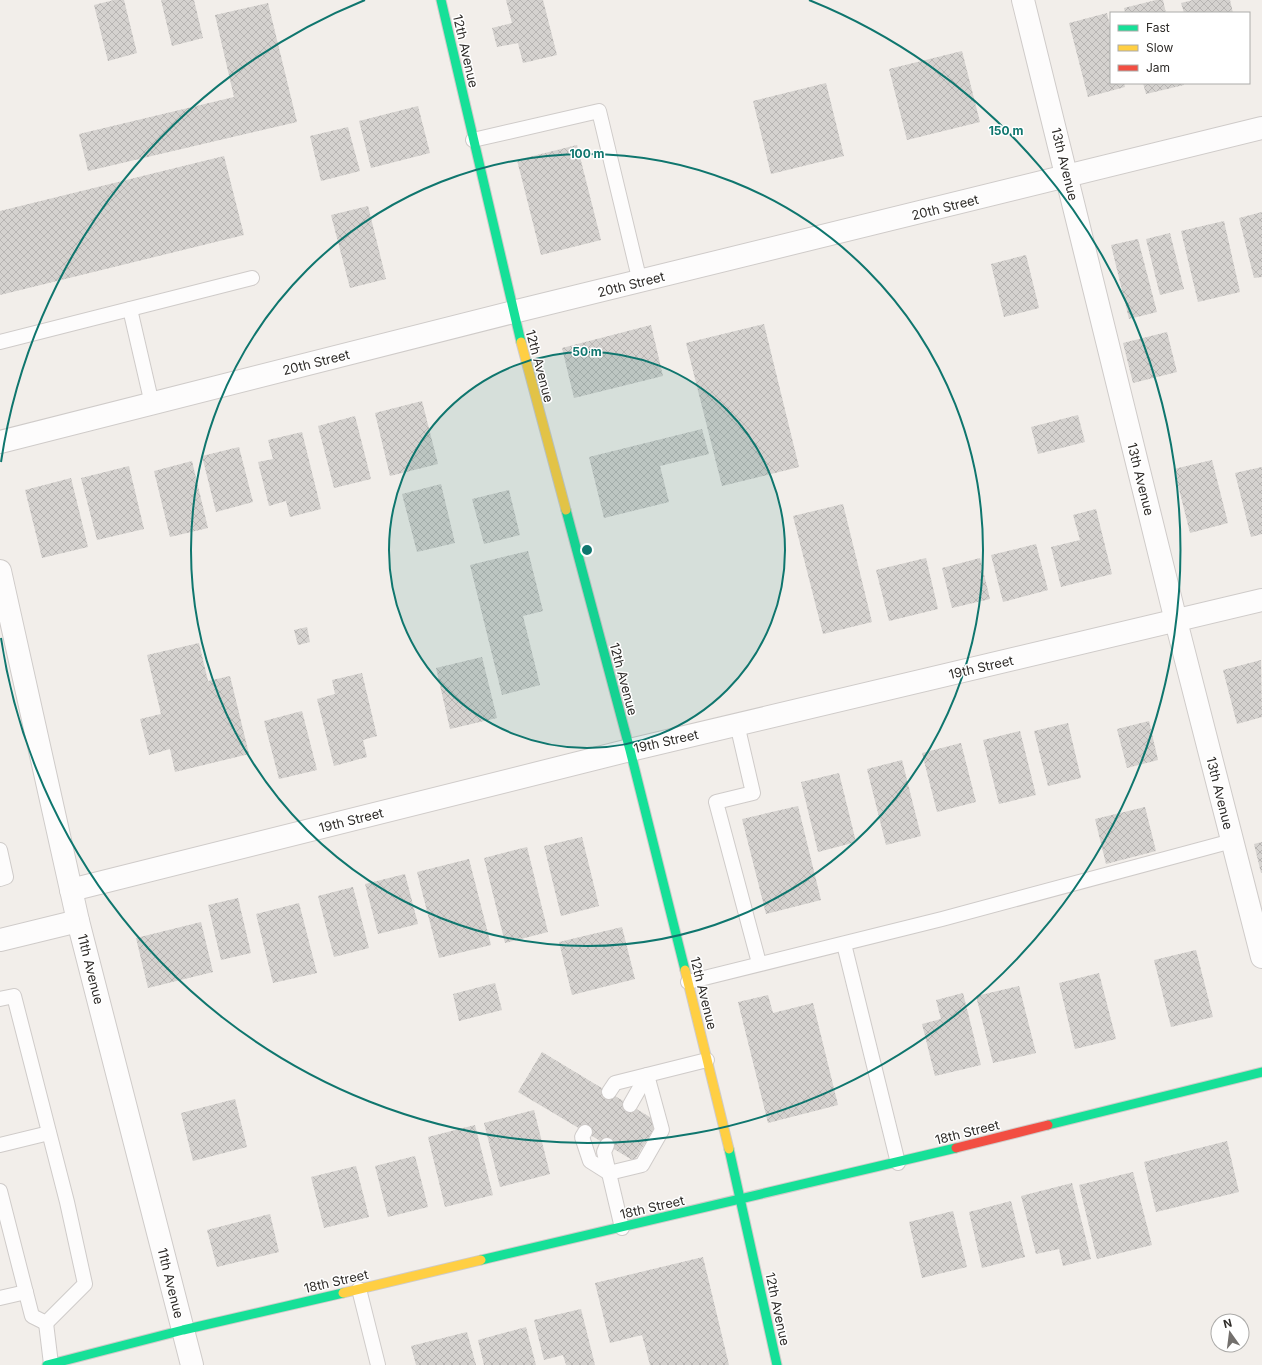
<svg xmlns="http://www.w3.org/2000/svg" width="1262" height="1365" font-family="Inter,sans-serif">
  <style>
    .building { fill: url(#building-cross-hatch) }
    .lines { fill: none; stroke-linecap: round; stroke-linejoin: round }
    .lane-casing { stroke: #cfcbc9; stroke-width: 16 }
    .street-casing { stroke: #cfcbc9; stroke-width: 24 }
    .fast-casing { stroke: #cfcbc9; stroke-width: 11 }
    .slow-casing { stroke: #cfcbc9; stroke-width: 11 }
    .jam-casing { stroke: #cfcbc9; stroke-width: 11 }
    .lane { stroke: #fdfcfc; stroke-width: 14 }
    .street { stroke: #fdfcfc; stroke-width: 22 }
    .fast { stroke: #16e098; stroke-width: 9 }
    .slow { stroke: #ffcf43; stroke-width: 9 }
    .jam { stroke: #f24e42; stroke-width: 9 }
    .ring { fill: none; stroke: #0f766e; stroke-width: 2 }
    .labels { text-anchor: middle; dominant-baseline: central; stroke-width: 3; stroke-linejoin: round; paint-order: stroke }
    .street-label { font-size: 13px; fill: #2f2c29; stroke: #fff }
    .centre { fill: #0f766e; stroke: #fff; stroke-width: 2 }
    .ring-label { font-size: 12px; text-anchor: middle; font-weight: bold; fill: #0f766e; stroke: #fff; stroke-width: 3; stroke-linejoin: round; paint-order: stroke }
  </style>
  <defs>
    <pattern id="building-cross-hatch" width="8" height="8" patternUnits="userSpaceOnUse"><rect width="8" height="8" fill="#d5d2cf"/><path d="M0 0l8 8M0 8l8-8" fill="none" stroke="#b7b4b2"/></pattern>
  </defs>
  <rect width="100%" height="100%" fill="#f2eeea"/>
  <g class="building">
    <path d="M 114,0 L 124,0 L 137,53 L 108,61 L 94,5 Z"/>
    <path d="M 161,0 L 194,0 L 203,38 L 172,46 Z"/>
    <path d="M 506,0 L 543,0 L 557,55 L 523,63 L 518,43 L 497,47 L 492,28 L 512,23 Z"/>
    <path d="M 1156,0 L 1163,0 L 1166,13 L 1125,13 L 1124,8 Z"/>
    <path d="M 1193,0 L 1230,0 L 1233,13 L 1184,13 L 1181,3 Z"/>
    <path d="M 268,3 L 297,122 L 88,171 L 79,134 L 234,97 L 215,15 Z"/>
    <path d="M 1107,13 L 1111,31 L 1111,83 L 1124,83 L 1125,87 L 1088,97 L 1069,23 Z"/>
    <path d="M 962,51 L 980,122 L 907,140 L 889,69 Z"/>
    <path d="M 826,83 L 844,156 L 771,174 L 753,101 Z"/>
    <path d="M 1143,83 L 1184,83 L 1184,85 L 1146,94 Z"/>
    <path d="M 418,106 L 430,153 L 371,168 L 359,121 Z"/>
    <path d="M 348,127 L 360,171 L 321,181 L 310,136 Z"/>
    <path d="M 577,145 L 601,240 L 541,255 L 517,160 Z"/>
    <path d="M 224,156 L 244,235 L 0,295 L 0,211 Z"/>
    <path d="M 368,206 L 386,279 L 350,288 L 331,215 Z"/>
    <path d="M 1262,212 L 1262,277 L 1254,278 L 1239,218 Z"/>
    <path d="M 1224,221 L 1240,292 L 1198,302 L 1181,231 Z"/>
    <path d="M 1170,233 L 1184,289 L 1160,295 L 1146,239 Z"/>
    <path d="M 1138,239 L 1157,312 L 1129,319 L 1111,245 Z"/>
    <path d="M 1026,255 L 1039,308 L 1004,317 L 991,264 Z"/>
    <path d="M 764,324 L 799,467 L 722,486 L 686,343 Z"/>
    <path d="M 651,325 L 663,376 L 574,398 L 562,348 Z"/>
    <path d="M 1167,332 L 1177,372 L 1133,383 L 1123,343 Z"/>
    <path d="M 422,401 L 438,464 L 390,476 L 375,413 Z"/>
    <path d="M 1078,415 L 1085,442 L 1038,454 L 1031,427 Z"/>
    <path d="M 355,416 L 371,479 L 334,488 L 318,426 Z"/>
    <path d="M 702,429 L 709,454 L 660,466 L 669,502 L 604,518 L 589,457 Z"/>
    <path d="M 302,432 L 321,509 L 290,517 L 286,501 L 269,506 L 258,462 L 273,459 L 268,440 Z"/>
    <path d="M 239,447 L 253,502 L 216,512 L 202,456 Z"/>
    <path d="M 1212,460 L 1228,523 L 1190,533 L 1174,469 Z"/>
    <path d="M 192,461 L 208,528 L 170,537 L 154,471 Z"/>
    <path d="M 129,466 L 144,529 L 97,540 L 81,478 Z"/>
    <path d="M 1262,467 L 1262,534 L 1251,537 L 1235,473 Z"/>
    <path d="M 71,478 L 88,547 L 42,558 L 25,490 Z"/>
    <path d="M 441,484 L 455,543 L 417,552 L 402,494 Z"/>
    <path d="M 509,490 L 520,535 L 484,544 L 472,499 Z"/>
    <path d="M 843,504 L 872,622 L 823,634 L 793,516 Z"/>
    <path d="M 1096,509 L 1112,574 L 1061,587 L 1051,547 L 1080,540 L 1073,515 Z"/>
    <path d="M 1036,544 L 1048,590 L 1003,602 L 991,555 Z"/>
    <path d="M 528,551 L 543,611 L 523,616 L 540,685 L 502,695 L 470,565 Z"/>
    <path d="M 926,558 L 938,609 L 889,621 L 876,570 Z"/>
    <path d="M 980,558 L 990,599 L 952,608 L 942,568 Z"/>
    <path d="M 307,627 L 310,642 L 298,645 L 294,630 Z"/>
    <path d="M 199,643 L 208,681 L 230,676 L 249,754 L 175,772 L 170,749 L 149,755 L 140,719 L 161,714 L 147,655 Z"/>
    <path d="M 482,657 L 497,718 L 450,729 L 436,668 Z"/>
    <path d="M 1261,660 L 1262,717 L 1237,724 L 1223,670 Z"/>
    <path d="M 362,673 L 377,736 L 363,740 L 367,757 L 334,766 L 317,699 L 335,694 L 332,680 Z"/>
    <path d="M 302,711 L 317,770 L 279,779 L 264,721 Z"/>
    <path d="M 1149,721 L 1158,760 L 1127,768 L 1117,729 Z"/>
    <path d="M 1068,723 L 1081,778 L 1048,786 L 1034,731 Z"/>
    <path d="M 1020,731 L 1036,795 L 999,804 L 983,740 Z"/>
    <path d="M 961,743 L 976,802 L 937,812 L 922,753 Z"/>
    <path d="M 902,760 L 921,836 L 886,845 L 867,769 Z"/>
    <path d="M 839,773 L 856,842 L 818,852 L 801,782 Z"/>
    <path d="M 798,806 L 821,900 L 766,914 L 742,819 Z"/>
    <path d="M 1145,807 L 1156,851 L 1106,864 L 1095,819 Z"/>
    <path d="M 582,837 L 599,906 L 561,916 L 544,846 Z"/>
    <path d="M 1262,842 L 1262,873 L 1261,873 L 1254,844 Z"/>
    <path d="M 527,847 L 548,932 L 505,943 L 484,858 Z"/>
    <path d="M 469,859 L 491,945 L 439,958 L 417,872 Z"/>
    <path d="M 405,874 L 418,924 L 378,934 L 365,884 Z"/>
    <path d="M 353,887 L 369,948 L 334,957 L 318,896 Z"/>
    <path d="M 238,898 L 251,953 L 221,960 L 208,905 Z"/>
    <path d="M 299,903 L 317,973 L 273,983 L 256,914 Z"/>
    <path d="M 201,922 L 213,972 L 148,988 L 136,938 Z"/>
    <path d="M 622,927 L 635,979 L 572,995 L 559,942 Z"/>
    <path d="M 1196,950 L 1213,1017 L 1171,1027 L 1154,960 Z"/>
    <path d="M 1099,973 L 1116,1039 L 1075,1049 L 1059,983 Z"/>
    <path d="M 495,983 L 502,1010 L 459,1021 L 453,994 Z"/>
    <path d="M 1019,986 L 1036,1053 L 993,1063 L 976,996 Z"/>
    <path d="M 963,993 L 981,1065 L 935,1076 L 922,1024 L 941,1019 L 936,1000 Z"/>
    <path d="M 768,995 L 773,1013 L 813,1003 L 838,1105 L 768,1123 L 738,1002 Z"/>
    <path d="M 542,1052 L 658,1122 L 634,1161 L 518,1092 Z"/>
    <path d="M 235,1099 L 247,1147 L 193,1161 L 181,1113 Z"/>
    <path d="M 534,1110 L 550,1174 L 500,1187 L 484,1123 Z"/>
    <path d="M 475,1125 L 493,1195 L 445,1207 L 428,1137 Z"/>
    <path d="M 1227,1141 L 1239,1192 L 1156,1212 L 1144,1162 Z"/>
    <path d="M 415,1156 L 428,1207 L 388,1217 L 375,1166 Z"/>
    <path d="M 356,1166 L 369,1217 L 324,1228 L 311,1177 Z"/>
    <path d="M 1133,1172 L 1152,1245 L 1097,1259 L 1079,1185 Z"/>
    <path d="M 1072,1183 L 1091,1259 L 1063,1266 L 1059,1249 L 1036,1254 L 1021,1196 Z"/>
    <path d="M 1011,1201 L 1025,1257 L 982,1268 L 969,1212 Z"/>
    <path d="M 953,1211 L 967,1267 L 922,1278 L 909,1222 Z"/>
    <path d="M 270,1214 L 279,1252 L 217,1267 L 207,1230 Z"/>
    <path d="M 703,1257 L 729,1365 L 650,1365 L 642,1335 L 610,1343 L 595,1283 Z"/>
    <path d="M 581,1309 L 595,1365 L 566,1365 L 563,1355 L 544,1360 L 534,1320 Z"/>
    <path d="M 526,1327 L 536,1365 L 484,1365 L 478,1340 Z"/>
    <path d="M 467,1332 L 476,1365 L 416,1365 L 411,1346 Z"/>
  </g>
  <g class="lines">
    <g class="lane-casing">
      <g id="lane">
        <path d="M 473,140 L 599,111 L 640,282"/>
        <path d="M 130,309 L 152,404"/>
        <path d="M 0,342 L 252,278"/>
        <path d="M 737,724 L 753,793 L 716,802 L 759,963"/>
        <path d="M 0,850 L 6,877 L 0,879"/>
        <path d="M 844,944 L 898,1163"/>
        <path d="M 688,982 L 942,919 L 1232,841"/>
        <path d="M 0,999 L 14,996 L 67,1202 L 85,1284 L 46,1323"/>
        <path d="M 630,1105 L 647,1075 L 707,1060"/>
        <path d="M 585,1132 L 582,1137 L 590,1161 L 609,1173 L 642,1165 L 662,1130 L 647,1075 L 615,1083 L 609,1092"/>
        <path d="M 0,1145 L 49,1133"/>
        <path d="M 607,1145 L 604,1152 L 622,1228"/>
        <path d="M 0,1191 L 32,1316 L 46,1323"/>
        <path d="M 359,1289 L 378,1365"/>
        <path d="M 0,1298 L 26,1292"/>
        <path d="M 46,1323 L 51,1364"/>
      </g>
    </g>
    <g class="street-casing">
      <g id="street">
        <path d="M 1023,0 L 1176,621 L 1262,957"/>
        <path d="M 0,442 L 513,312 L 1262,128"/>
        <path d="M 0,571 L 78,921 L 192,1365"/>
        <path d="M 71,890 L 630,750 L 1262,600"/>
        <path d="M 0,940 L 78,921"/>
      </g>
    </g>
    <g class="fast-casing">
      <g id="fast">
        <path d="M 441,0 L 521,342"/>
        <path d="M 566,510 L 630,750 L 685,970"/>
        <path d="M 1048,1125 L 1262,1072"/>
        <path d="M 729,1149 L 777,1365"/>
        <path d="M 481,1260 L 956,1148"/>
        <path d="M 47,1365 L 183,1330 L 343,1293"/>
      </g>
    </g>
    <g class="slow-casing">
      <g id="slow">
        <path d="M 521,342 L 566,510"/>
        <path d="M 685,970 L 729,1149"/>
        <path d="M 343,1293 L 481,1260"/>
      </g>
    </g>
    <g class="jam-casing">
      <path id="jam" d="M 956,1148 L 1048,1125"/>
    </g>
    <use href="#lane" class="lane"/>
    <use href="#street" class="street"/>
    <use href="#fast" class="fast"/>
    <use href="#slow" class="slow"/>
    <use href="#jam" class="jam"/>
  </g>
  <circle cx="587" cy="550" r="198" fill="#0f766e" fill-opacity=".12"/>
  <g class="ring">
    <circle cx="587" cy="550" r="198"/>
    <circle cx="587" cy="550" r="396"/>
    <path d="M1 462A593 593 0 0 1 365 0M809 0A593 593 0 1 1 1 638"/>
  </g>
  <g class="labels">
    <g class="street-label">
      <text transform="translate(466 51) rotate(77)">12th Avenue</text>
      <text transform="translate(1065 164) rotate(76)">13th Avenue</text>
      <text transform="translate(945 207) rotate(-14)">20th Street</text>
      <text transform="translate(631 284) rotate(-14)">20th Street</text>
      <text transform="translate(316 362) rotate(-14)">20th Street</text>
      <text transform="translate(540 366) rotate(75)">12th Avenue</text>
      <text transform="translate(1141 479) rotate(76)">13th Avenue</text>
      <text transform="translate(981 667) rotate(-13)">19th Street</text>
      <text transform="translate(624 679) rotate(75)">12th Avenue</text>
      <text transform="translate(666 741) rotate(-13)">19th Street</text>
      <text transform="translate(1220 793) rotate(76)">13th Avenue</text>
      <text transform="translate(351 820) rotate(-14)">19th Street</text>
      <text transform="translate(91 969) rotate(76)">11th Avenue</text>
      <text transform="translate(704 993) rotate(76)">12th Avenue</text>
      <text transform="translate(967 1132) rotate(-14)">18th Street</text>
      <text transform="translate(652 1207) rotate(-13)">18th Street</text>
      <text transform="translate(336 1281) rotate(-13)">18th Street</text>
      <text transform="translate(171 1283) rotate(76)">11th Avenue</text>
      <text transform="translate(778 1309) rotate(78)">12th Avenue</text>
    </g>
  </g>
  <circle cx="587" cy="550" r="6" class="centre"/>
  <g class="ring-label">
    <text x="1006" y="135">150 m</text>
    <text x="587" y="158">100 m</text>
    <text x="587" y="356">50 m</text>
  </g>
  <rect x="1110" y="12" width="140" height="72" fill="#ffffff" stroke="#acaba9"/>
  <rect x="1118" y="25" width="20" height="6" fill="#16e098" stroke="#acaba9"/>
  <text x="1146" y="32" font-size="12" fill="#2f2c29">Fast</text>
  <rect x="1118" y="45" width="20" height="6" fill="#ffcf43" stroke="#acaba9"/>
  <text x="1146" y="52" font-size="12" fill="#2f2c29">Slow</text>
  <rect x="1118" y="65" width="20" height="6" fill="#f24e42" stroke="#acaba9"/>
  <text x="1146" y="72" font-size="12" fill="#2f2c29">Jam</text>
  <g transform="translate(1230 1333) rotate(346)"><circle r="19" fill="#ffffff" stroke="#acaba9"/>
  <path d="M0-3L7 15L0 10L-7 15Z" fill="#73706d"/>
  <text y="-6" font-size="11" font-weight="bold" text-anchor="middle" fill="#2f2c29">N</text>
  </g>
</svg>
